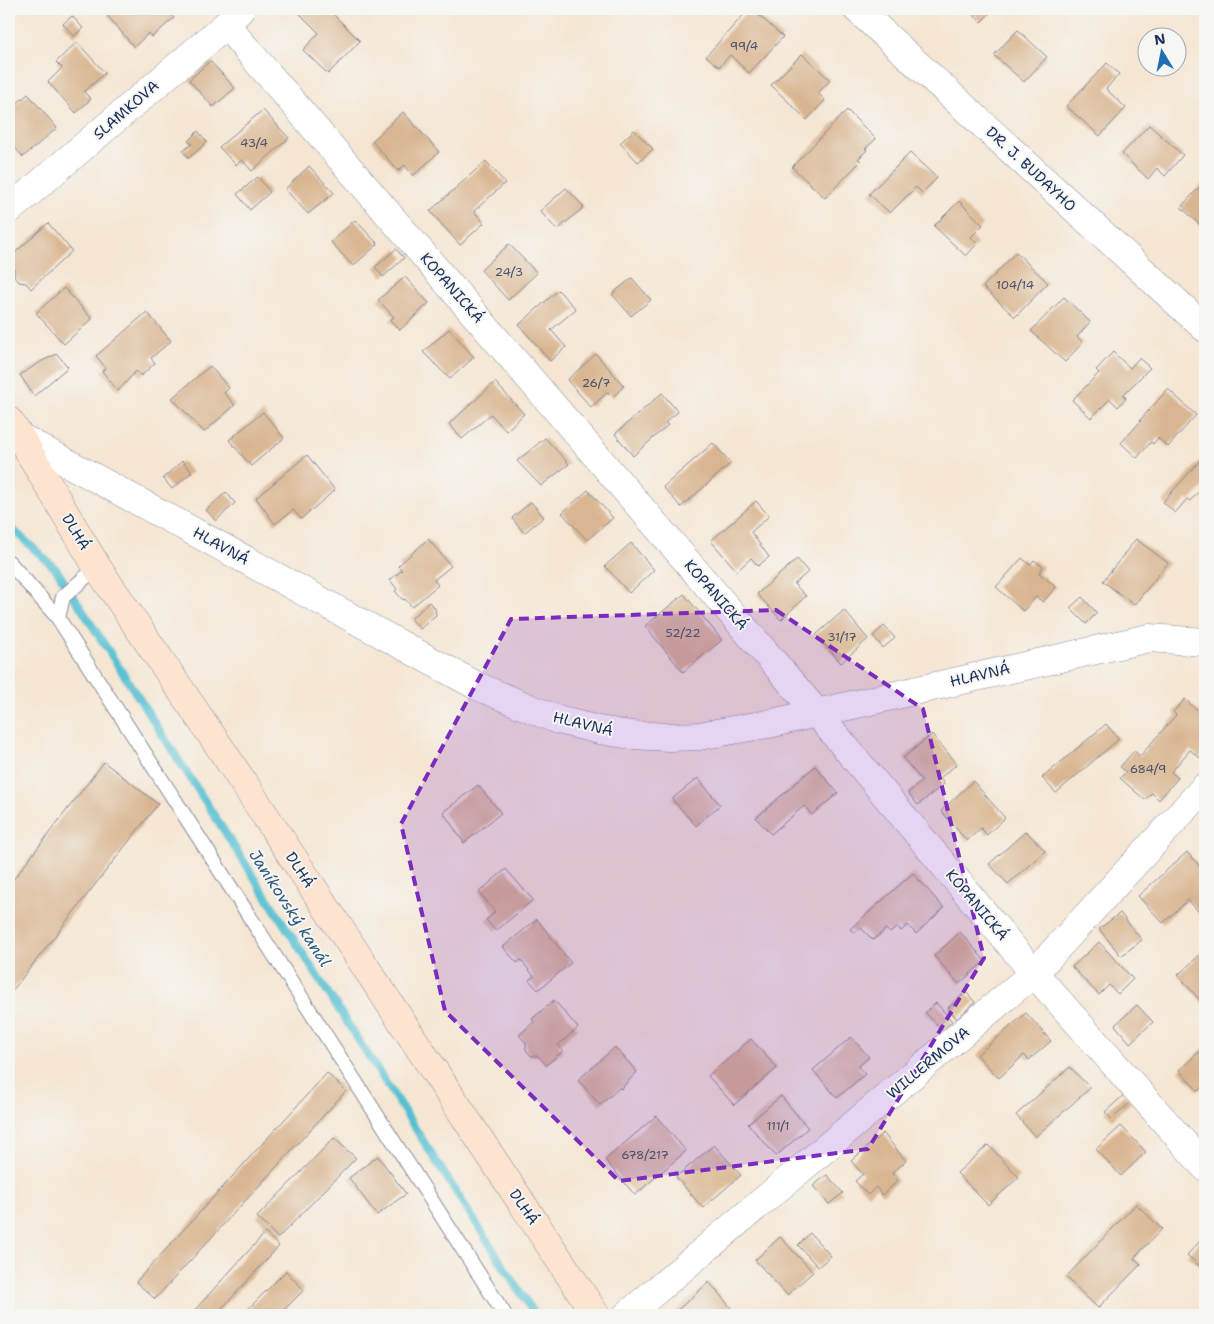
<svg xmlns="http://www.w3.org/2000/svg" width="1214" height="1324" font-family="'Shantell Sans',sans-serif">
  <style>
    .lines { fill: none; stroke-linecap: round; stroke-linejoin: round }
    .stream { stroke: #56c0d1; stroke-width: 8 }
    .building { fill: #d9b691 }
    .lane-casing { stroke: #888a98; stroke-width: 16 }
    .street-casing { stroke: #888a98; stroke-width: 29 }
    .secondary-casing { stroke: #888a98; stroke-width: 29 }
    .lane { stroke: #fff; stroke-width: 14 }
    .street { stroke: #fff; stroke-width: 28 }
    .secondary { stroke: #fde4d0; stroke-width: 28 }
    .marked { fill: #7b2cbf; fill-opacity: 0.2; stroke: #7b2cbf; stroke-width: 4; stroke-dasharray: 10 6; stroke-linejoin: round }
    .labels { text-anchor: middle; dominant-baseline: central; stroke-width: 4; stroke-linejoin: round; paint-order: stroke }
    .number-label { font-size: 12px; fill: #4a516b }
    .street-label { font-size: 15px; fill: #1b2f5e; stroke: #f6f6f2 }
    .water-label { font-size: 16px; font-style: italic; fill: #2d5a80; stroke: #f6f6f2 }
  </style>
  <rect width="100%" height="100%" fill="#f6f6f2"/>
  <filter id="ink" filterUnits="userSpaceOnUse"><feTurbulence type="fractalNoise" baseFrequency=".02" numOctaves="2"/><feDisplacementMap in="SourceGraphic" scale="10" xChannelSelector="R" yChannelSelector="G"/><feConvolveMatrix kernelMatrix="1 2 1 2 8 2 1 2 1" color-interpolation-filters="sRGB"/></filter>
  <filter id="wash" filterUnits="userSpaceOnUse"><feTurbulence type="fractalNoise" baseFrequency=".0096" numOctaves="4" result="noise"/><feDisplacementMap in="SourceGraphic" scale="20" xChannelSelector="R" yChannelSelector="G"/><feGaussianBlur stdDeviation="1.12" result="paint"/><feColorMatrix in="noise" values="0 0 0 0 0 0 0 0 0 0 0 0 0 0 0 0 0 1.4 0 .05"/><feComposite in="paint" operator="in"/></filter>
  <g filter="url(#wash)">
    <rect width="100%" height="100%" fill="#f5e6d3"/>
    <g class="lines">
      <path class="stream" d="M 9,526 L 56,569 L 535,1315"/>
    </g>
    <g id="blocks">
      <g class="building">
        <path d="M 114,9 L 166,9 L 174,18 L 152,37 L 149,33 L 134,47 L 107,15 Z"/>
        <path d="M 295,9 L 328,9 L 360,41 L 328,74 L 303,50 L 319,33 Z"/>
        <path d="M 749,9 L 752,9 L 783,37 L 749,73 L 730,55 L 719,67 L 706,56 Z"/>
        <path d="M 967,9 L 994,9 L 981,22 Z"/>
        <path d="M 72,16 L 83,28 L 74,36 L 63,24 Z"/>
        <path d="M 1018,30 L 1047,57 L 1024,82 L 994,55 Z"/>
        <path d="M 77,42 L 105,73 L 84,92 L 91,99 L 76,113 L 48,82 L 62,68 L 56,62 Z"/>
        <path d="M 802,54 L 830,80 L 818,93 L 825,100 L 807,120 L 771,85 Z"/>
        <path d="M 210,61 L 235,88 L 213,107 L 189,80 Z"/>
        <path d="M 1107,63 L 1119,74 L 1106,89 L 1126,108 L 1100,136 L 1066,106 Z"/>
        <path d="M 28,94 L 57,128 L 23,157 L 9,141 L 9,130 L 13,127 L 9,122 L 9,110 Z"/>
        <path d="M 263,110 L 289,138 L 252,171 L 242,160 L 236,165 L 219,147 Z"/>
        <path d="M 847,110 L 876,139 L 865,149 L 867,150 L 858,159 L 861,161 L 825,198 L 792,167 Z"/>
        <path d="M 403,112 L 439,152 L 413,176 L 405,165 L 398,171 L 372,141 Z"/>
        <path d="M 1149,125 L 1183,155 L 1165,176 L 1157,168 L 1148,179 L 1122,154 Z"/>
        <path d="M 634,130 L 653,149 L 638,162 L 620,143 Z"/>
        <path d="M 198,131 L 207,142 L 189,158 L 183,151 L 192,144 L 188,141 Z"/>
        <path d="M 910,153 L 937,178 L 922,193 L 916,187 L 890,213 L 869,194 Z"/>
        <path d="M 486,161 L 505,183 L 474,211 L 484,223 L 460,245 L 430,211 Z"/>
        <path d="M 309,166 L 334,193 L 308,214 L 285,189 Z"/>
        <path d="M 258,177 L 270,192 L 250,210 L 237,194 Z"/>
        <path d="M 1205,181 L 1205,230 L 1181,207 Z"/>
        <path d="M 566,188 L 584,207 L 557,230 L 540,211 Z"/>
        <path d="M 959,201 L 983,225 L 971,237 L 977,244 L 966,256 L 934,226 Z"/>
        <path d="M 355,220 L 378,244 L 353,266 L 331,242 Z"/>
        <path d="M 48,223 L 72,251 L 31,289 L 26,283 L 19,282 L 14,276 L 14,269 L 9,263 L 9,258 Z"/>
        <path d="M 509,244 L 537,273 L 508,300 L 481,270 Z"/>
        <path d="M 396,249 L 404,258 L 383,277 L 375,267 Z"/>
        <path d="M 1016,252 L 1048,283 L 1015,317 L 983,287 Z"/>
        <path d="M 405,277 L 429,303 L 400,330 L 390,320 L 394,317 L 378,300 Z"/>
        <path d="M 632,278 L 651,300 L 631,316 L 612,294 Z"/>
        <path d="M 64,288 L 92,319 L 64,344 L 36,313 Z"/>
        <path d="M 558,290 L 576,309 L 551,330 L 566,347 L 550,361 L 519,325 Z"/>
        <path d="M 1064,297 L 1090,322 L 1077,337 L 1083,342 L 1065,362 L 1031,331 Z"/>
        <path d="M 147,312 L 171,341 L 151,358 L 155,363 L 141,376 L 136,371 L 118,391 L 102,371 L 106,368 L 96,356 Z"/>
        <path d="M 449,329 L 474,357 L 450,379 L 423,352 Z"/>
        <path d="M 1113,352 L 1130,368 L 1139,358 L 1150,368 L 1123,395 L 1126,398 L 1118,407 L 1110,399 L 1091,418 L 1072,400 L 1099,373 L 1096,370 Z"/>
        <path d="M 57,354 L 68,367 L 34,396 L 20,375 L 42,361 Z"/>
        <path d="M 596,354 L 624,386 L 613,397 L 608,392 L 591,407 L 567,380 Z"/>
        <path d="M 210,366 L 229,388 L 224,393 L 235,405 L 204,432 L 172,398 Z"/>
        <path d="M 495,382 L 524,414 L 506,431 L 491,414 L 462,439 L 449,424 Z"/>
        <path d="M 1168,389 L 1196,415 L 1168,447 L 1158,438 L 1153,444 L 1151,442 L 1137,458 L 1121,443 L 1141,421 L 1140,420 Z"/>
        <path d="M 662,393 L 678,412 L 665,422 L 668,425 L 633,456 L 615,434 Z"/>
        <path d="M 263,412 L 284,438 L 251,466 L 229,440 Z"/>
        <path d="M 545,438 L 569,464 L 541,486 L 517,461 Z"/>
        <path d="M 713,443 L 731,463 L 681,507 L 663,487 Z"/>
        <path d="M 307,455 L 335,490 L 301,519 L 293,510 L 275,524 L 256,498 Z"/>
        <path d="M 1205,455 L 1205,485 L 1190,501 L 1187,499 L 1175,513 L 1163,502 Z"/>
        <path d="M 182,461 L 192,472 L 172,489 L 163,478 Z"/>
        <path d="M 588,490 L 613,518 L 587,540 L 562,513 Z"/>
        <path d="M 226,492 L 235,503 L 216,521 L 206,510 Z"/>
        <path d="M 756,501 L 769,516 L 751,532 L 769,557 L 758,566 L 751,558 L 737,571 L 711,541 Z"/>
        <path d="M 531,502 L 544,517 L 524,533 L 512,518 Z"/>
        <path d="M 428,539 L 451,566 L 434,580 L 438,585 L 412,607 L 405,599 L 403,600 L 395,591 L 397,589 L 390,580 L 402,570 L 398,566 Z"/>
        <path d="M 1136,539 L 1168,563 L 1134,605 L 1103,581 Z"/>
        <path d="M 631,543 L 654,570 L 629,593 L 605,566 Z"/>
        <path d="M 1022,558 L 1030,565 L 1034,560 L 1043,567 L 1039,573 L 1056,587 L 1043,602 L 1036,597 L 1023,611 L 996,587 Z"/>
        <path d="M 797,559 L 808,572 L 794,584 L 806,596 L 781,620 L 757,594 Z"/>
        <path d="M 684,594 L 722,640 L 683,672 L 645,626 Z"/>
        <path d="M 1082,597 L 1097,613 L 1086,624 L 1070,608 Z"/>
        <path d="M 429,602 L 435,608 L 436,615 L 420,629 L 411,619 Z"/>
        <path d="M 844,610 L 868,639 L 841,663 L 816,635 Z"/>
        <path d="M 884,626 L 895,638 L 883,648 L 873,636 Z"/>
        <path d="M 1185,699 L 1205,717 L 1205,752 L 1200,758 L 1190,750 L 1171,772 L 1178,778 L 1159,800 L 1152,793 L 1145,800 L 1120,778 L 1126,772 L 1120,767 L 1134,751 L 1140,756 L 1176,715 L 1173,712 Z"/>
        <path d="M 1106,724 L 1119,739 L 1056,793 L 1042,778 Z"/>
        <path d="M 932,734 L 957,764 L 940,778 L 944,784 L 918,805 L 908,793 L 922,781 L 903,758 Z"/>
        <path d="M 104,762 L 158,804 L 9,995 L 9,885 Z"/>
        <path d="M 815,766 L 838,793 L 812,815 L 804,806 L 771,834 L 756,818 Z"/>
        <path d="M 698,778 L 720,805 L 696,826 L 672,799 Z"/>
        <path d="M 973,781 L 1005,818 L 987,835 L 981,828 L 967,841 L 941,811 Z"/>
        <path d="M 478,785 L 501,813 L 464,843 L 443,812 Z"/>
        <path d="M 1026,831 L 1045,851 L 1008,884 L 989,864 Z"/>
        <path d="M 1187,852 L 1205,872 L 1205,919 L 1188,900 L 1163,923 L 1138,896 Z"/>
        <path d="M 506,869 L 533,900 L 496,931 L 486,920 L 495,912 L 479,892 Z"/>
        <path d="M 913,873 L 944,908 L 916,934 L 908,925 L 901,931 L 898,927 L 890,933 L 886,929 L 873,940 L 861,928 L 854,933 L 850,929 Z"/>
        <path d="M 1120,913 L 1142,940 L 1121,956 L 1099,929 Z"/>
        <path d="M 537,919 L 571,963 L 538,990 L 529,980 L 534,976 L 521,960 L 517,963 L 503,947 Z"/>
        <path d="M 960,932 L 985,961 L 959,984 L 934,956 Z"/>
        <path d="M 1099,942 L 1133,979 L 1118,994 L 1109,985 L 1099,995 L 1072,967 Z"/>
        <path d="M 1205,950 L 1205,1006 L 1178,975 Z"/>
        <path d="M 966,992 L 975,1002 L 957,1019 L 948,1008 Z"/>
        <path d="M 554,1000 L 578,1028 L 558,1045 L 563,1051 L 546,1065 L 538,1056 L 531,1056 L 526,1050 L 526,1043 L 519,1035 L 534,1022 L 532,1019 Z"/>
        <path d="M 936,1003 L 952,1021 L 942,1030 L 925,1012 Z"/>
        <path d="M 1137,1005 L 1153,1022 L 1130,1043 L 1115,1025 Z"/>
        <path d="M 1026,1013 L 1051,1041 L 1029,1060 L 1024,1055 L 999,1078 L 977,1055 Z"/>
        <path d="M 851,1037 L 869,1057 L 858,1067 L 865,1074 L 837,1098 L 813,1070 Z"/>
        <path d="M 751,1039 L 777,1068 L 734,1105 L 708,1076 Z"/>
        <path d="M 615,1047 L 637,1072 L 621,1089 L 619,1088 L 600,1105 L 578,1080 Z"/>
        <path d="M 1205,1047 L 1205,1084 L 1198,1091 L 1179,1070 Z"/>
        <path d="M 1070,1067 L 1090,1088 L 1035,1137 L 1016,1115 Z"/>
        <path d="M 327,1073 L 346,1091 L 155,1299 L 136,1282 Z"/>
        <path d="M 1124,1095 L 1131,1102 L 1112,1119 L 1105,1112 Z"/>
        <path d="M 781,1096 L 808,1128 L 776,1156 L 748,1124 Z"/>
        <path d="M 656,1116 L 686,1151 L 635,1195 L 605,1160 Z"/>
        <path d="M 1121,1126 L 1146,1152 L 1121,1176 L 1096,1149 Z"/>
        <path d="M 883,1133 L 906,1161 L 892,1173 L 898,1181 L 882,1195 L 876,1187 L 868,1195 L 855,1181 L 863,1174 L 851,1161 Z"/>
        <path d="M 334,1138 L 356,1158 L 278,1238 L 257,1217 Z"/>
        <path d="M 714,1145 L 741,1175 L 703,1208 L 676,1177 Z"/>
        <path d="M 988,1145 L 1019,1177 L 988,1205 L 957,1173 Z"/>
        <path d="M 378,1156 L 406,1194 L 377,1215 L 349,1178 Z"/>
        <path d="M 827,1175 L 843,1193 L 829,1204 L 813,1186 Z"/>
        <path d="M 1136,1204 L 1162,1229 L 1134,1258 L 1141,1264 L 1098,1308 L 1066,1277 Z"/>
        <path d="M 265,1233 L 279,1246 L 216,1315 L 190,1315 Z"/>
        <path d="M 810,1233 L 831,1256 L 818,1267 L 798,1245 Z"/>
        <path d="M 1205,1236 L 1205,1271 L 1187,1255 Z"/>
        <path d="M 780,1237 L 813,1272 L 787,1295 L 755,1260 Z"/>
        <path d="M 286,1271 L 304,1290 L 279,1315 L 242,1315 Z"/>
        <path d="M 709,1282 L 737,1315 L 672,1315 Z"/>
      </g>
    </g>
  </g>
  <g filter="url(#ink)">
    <use href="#blocks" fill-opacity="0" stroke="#888a98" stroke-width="1"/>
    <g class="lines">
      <g class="lane-casing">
        <g id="lane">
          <path d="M 9,562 L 58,618 L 505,1315"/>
          <path d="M 58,618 L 63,597 L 97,567"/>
        </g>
      </g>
      <g class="street-casing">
        <g id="street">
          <path d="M 857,9 L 1205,328"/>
          <path d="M 226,25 L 806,700 L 1034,973 L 1205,1167"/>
          <path d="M 9,210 L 226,25 L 241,9"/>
          <path d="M 20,437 L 477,686 L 558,720 L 599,730 L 631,735 L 669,737 L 699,736 L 768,724 L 1149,638 L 1205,642"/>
          <path d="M 627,1315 L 1034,973 L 1205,787"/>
        </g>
      </g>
      <g class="secondary-casing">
        <path id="secondary" d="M 9,421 L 20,437 L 97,567 L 227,758 L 596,1315"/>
      </g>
      <use href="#lane" class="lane"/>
      <use href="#street" class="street"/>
      <use href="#secondary" class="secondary"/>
    </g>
  </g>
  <path class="marked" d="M 776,610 L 923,709 L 984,958 L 868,1149 L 619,1181 L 445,1011 L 401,824 L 511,619 Z"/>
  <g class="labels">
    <g class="number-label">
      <text x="744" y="46">99/4</text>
      <text x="254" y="143">43/4</text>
      <text x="509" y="272">24/3</text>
      <text x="1015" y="285">104/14</text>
      <text x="596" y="383">26/7</text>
      <text x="683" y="633">52/22</text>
      <text x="842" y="637">31/17</text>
      <text x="1148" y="769">684/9</text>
      <text x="778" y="1126">111/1</text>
      <text x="645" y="1155">678/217</text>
    </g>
    <g class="street-label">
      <text transform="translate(126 110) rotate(-41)">SLAMKOVA</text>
      <text transform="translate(1031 169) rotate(43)">DR. J. BUDAYHO</text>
      <text transform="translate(452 288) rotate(49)">KOPANICKÁ</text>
      <text transform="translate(76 532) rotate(59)">DLHÁ</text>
      <text transform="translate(221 546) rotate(29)">HLAVNÁ</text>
      <text transform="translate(716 595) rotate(49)">KOPANICKÁ</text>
      <text transform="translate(980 675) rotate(-13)">HLAVNÁ</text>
      <text transform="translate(583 724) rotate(14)">HLAVNÁ</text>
      <text transform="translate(300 870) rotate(57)">DLHÁ</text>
      <text transform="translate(977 905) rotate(50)">KOPANICKÁ</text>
      <text transform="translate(928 1063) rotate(-40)">WILLERMOVA</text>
      <text transform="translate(524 1207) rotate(56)">DLHÁ</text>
    </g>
    <g class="water-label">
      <text transform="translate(290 908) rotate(57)">Janíkovský kanál</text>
    </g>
  </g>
  <rect width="1214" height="1324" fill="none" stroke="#f6f6f2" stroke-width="30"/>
  <g transform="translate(1162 52) rotate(350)"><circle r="24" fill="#f6f6f2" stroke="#9ea6b7"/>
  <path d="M0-4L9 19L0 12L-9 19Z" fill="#1f6fb2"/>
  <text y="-8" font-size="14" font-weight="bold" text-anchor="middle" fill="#1b2f5e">N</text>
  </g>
</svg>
